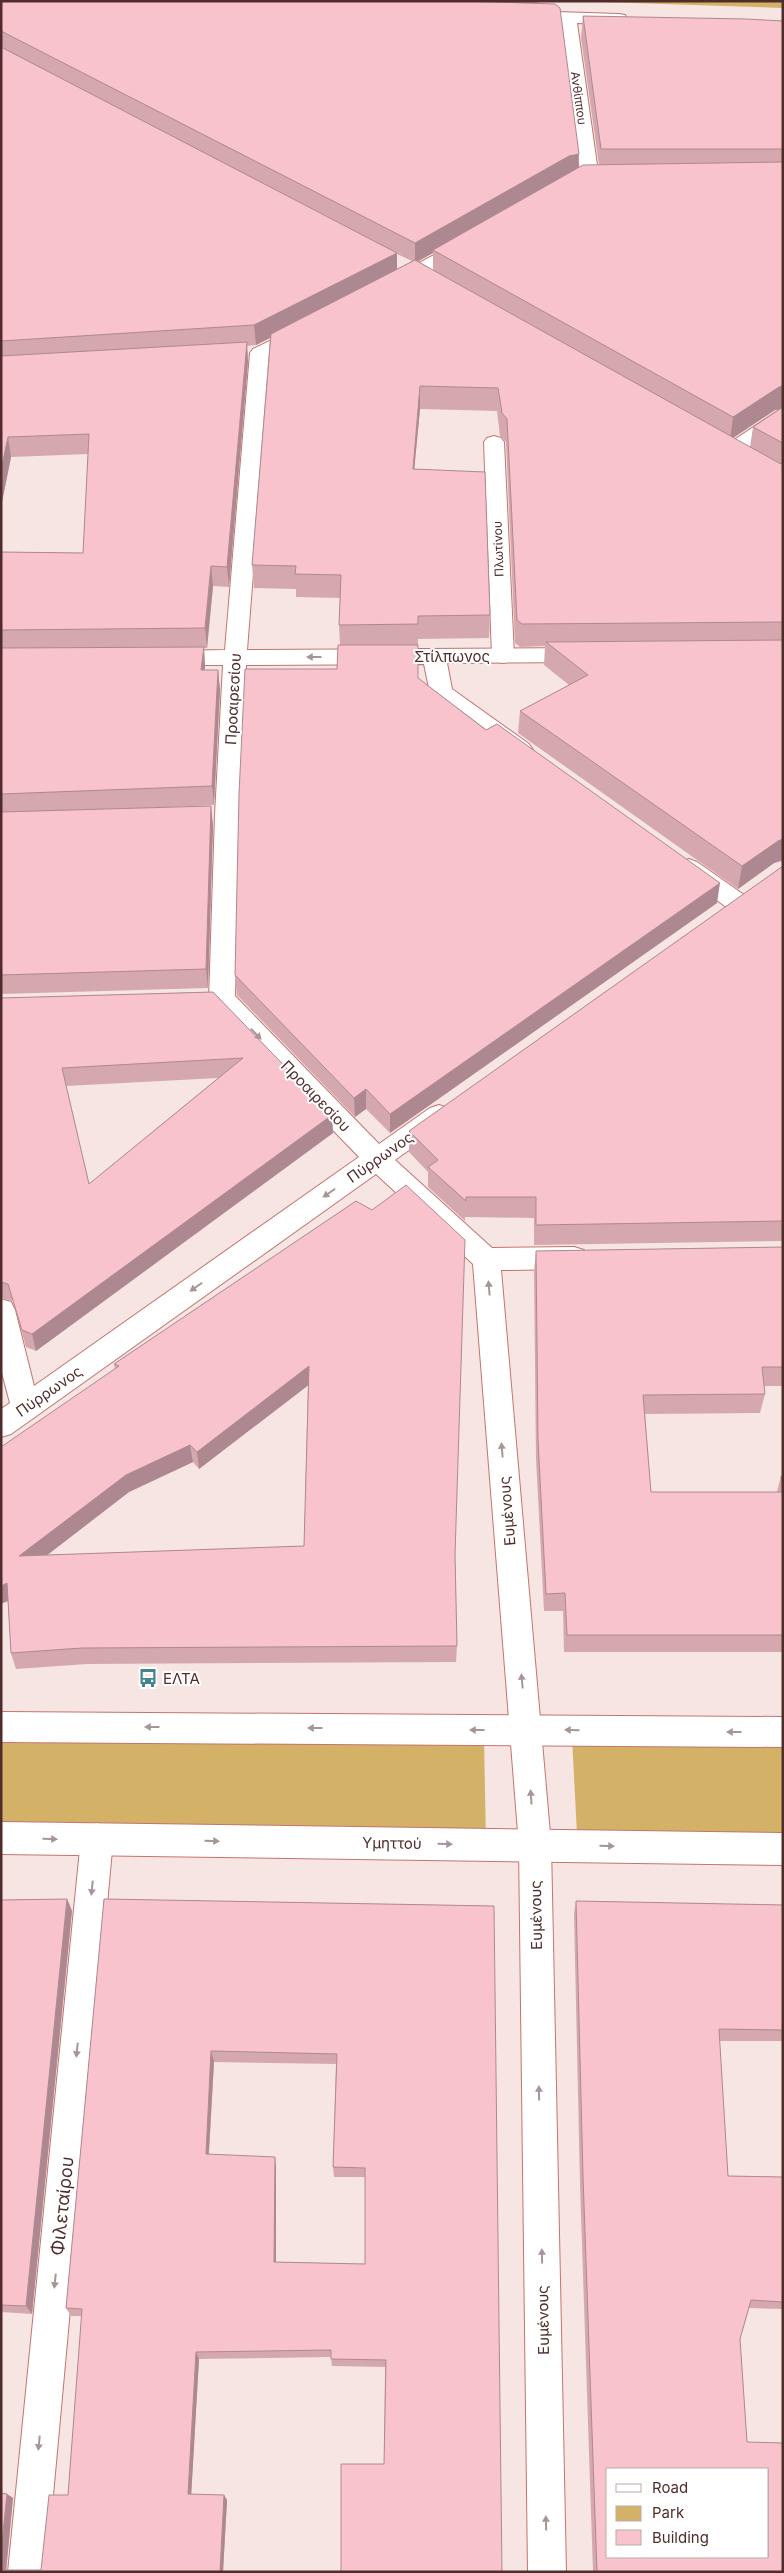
<svg xmlns="http://www.w3.org/2000/svg" width="784" height="2573" font-family="Inter,sans-serif">
  <style>
    .green { fill: #d3b268 }
    .lines { fill: none; stroke-linecap: round; stroke-linejoin: round }
    .lane-casing { stroke: #c4746d; stroke-width: 2 }
    .street-casing { stroke: #c4746d; stroke-width: 2 }
    .secondary-casing { stroke: #c4746d; stroke-width: 2 }
    .lane { fill: #fff; fill-rule: evenodd }
    .street { fill: #fff; fill-rule: evenodd }
    .secondary { fill: #fff; fill-rule: evenodd }
    .wall { fill: #d5a8b0; fill-rule: evenodd }
    .shaded-wall { fill: #ae8890 }
    .building { fill: #f8c3cd; stroke: #ae8890; fill-rule: evenodd }
    .oneway { fill: #a79694 }
    .labels { text-anchor: middle; dominant-baseline: central; stroke-width: 4; stroke-linejoin: round; paint-order: stroke }
    .far-street-label { font-size: 12px; fill: #4f2d2a; stroke: #fff }
    .street-label { font-size: 15px; fill: #4f2d2a; stroke: #fff }
    .poi-label { font-size: 15px; fill: #4f2d2a; stroke: #fff; text-anchor: start }
    .near-street-label { font-size: 18px; fill: #4f2d2a; stroke: #fff }
  </style>
  <rect width="100%" height="100%" fill="#f7e5e3"/>
  <g class="green">
    <path d="M 571,1 L 783,1 L 783,8 Z"/>
    <path d="M 1,1737 L 484,1740 L 486,1841 L 1,1838 Z"/>
    <path d="M 572,1737 L 783,1738 L 783,1836 L 577,1834 Z"/>
  </g>
  <g class="lines">
    <g class="lane-casing">
      <path id="lane" d="M 494,436 L 501,438 L 504,442 L 514,656 L 511,661 L 503,663 L 495,661 L 492,656 L 484,442 L 487,438 Z"/>
    </g>
    <g class="street-casing">
      <g id="street">
        <path d="M 525,11 L 619,14 L 625,15 L 627,19 L 625,23 L 619,24 L 577,23 L 599,179 L 596,183 L 584,183 L 581,179 L 560,22 L 519,20 L 517,16 Z"/>
        <path d="M 466,238 L 473,240 L 475,244 L 473,248 L 401,288 L 387,288 L 384,284 L 387,280 Z"/>
        <path d="M 303,325 L 310,327 L 313,331 L 310,335 L 270,356 L 247,650 L 581,648 L 589,650 L 592,655 L 589,660 L 581,662 L 447,663 L 452,689 L 529,744 L 533,750 L 529,756 L 521,758 L 513,756 L 433,698 L 430,693 L 424,664 L 246,665 L 239,815 L 235,996 L 379,1144 L 430,1108 L 439,1105 L 448,1108 L 452,1115 L 448,1122 L 395,1160 L 492,1248 L 574,1247 L 584,1250 L 588,1258 L 584,1266 L 574,1269 L 501,1270 L 551,1845 L 566,2572 L 528,2572 L 519,1845 L 473,1264 L 376,1174 L 11,1434 L 1,1437 L 1,1409 L 10,1403 L 1,1369 L 1,1299 L 11,1302 L 15,1310 L 34,1386 L 359,1157 L 213,1006 L 209,999 L 215,815 L 223,665 L 167,665 L 159,663 L 156,658 L 159,653 L 167,651 L 225,650 L 250,353 L 253,349 Z"/>
        <path d="M 783,410 L 783,425 L 739,454 L 732,456 L 725,454 L 722,450 L 725,446 L 776,412 Z"/>
        <path d="M 689,859 L 697,862 L 747,897 L 750,903 L 747,909 L 738,912 L 729,909 L 681,874 L 677,868 L 681,862 Z"/>
        <path d="M 97,1823 L 108,1828 L 113,1839 L 46,2572 L 8,2572 L 81,1839 L 86,1828 Z"/>
      </g>
    </g>
    <g class="secondary-casing">
      <g id="secondary">
        <path d="M 1,1712 L 783,1717 L 783,1747 L 1,1742 Z"/>
        <path d="M 1,1822 L 783,1833 L 783,1865 L 1,1854 Z"/>
      </g>
    </g>
    <use href="#lane" class="lane"/>
    <use href="#street" class="street"/>
    <use href="#secondary" class="secondary"/>
  </g>
  <g class="wall">
    <path d="M 1,1 L 538,1 L 538,3 L 578,168 L 599,165 L 581,38 L 583,16 L 783,21 L 783,861 L 774,863 L 738,889 L 518,733 L 520,711 L 569,685 L 544,665 L 545,646 L 520,647 L 515,643 L 506,442 L 500,436 L 497,411 L 420,409 L 414,470 L 490,615 L 489,638 L 418,639 L 418,678 L 717,903 L 390,1133 L 366,1109 L 355,1117 L 237,995 L 235,975 L 337,669 L 340,645 L 339,625 L 340,598 L 296,597 L 296,589 L 254,588 L 252,565 L 270,338 L 256,345 L 247,346 L 248,362 L 229,587 L 213,586 L 207,648 L 204,648 L 205,670 L 218,670 L 220,690 L 214,805 L 129,809 L 211,806 L 213,826 L 208,988 L 1,994 L 1,552 L 83,553 L 88,454 L 11,457 L 1,507 ZM 433,253 L 433,270 L 418,261 ZM 397,254 L 412,261 L 397,269 ZM 775,410 L 778,410 L 753,427 L 750,447 L 733,438 Z"/>
    <path d="M 783,866 L 783,1241 L 534,1245 L 534,1218 L 465,1217 L 465,1221 L 428,1187 L 428,1172 L 409,1152 L 409,1131 Z"/>
    <path d="M 213,992 L 332,1115 L 333,1133 L 36,1351 L 26,1347 L 13,1301 L 1,1298 L 1,998 ZM 218,1078 L 89,1184 L 66,1086 Z"/>
    <path d="M 356,1201 L 455,1555 L 457,1646 L 456,1662 L 87,1664 L 16,1669 L 11,1653 L 8,1601 L 1,1604 L 115,1369 L 114,1364 ZM 308,1385 L 304,1546 L 47,1555 L 129,1492 L 193,1462 L 199,1469 Z"/>
    <path d="M 783,1247 L 783,1386 L 764,1386 L 765,1394 L 760,1413 L 645,1414 L 651,1492 L 777,1492 L 781,1476 L 783,1476 L 783,1652 L 564,1652 L 563,1611 L 544,1611 L 536,1459 L 534,1271 L 536,1251 Z"/>
    <path d="M 67,1899 L 72,1911 L 32,2314 L 1,2312 L 1,1900 Z"/>
    <path d="M 104,1899 L 494,1906 L 384,2464 L 385,2367 L 332,2366 L 331,2357 L 199,2359 L 191,2494 L 227,2500 L 223,2572 L 1,2572 L 7,2494 L 13,2498 L 6,2570 L 41,2570 L 68,2495 L 82,2316 L 71,2316 L 66,2308 ZM 214,2062 L 336,2064 L 333,2167 L 334,2177 L 365,2177 L 365,2264 L 276,2262 L 276,2166 L 209,2155 Z"/>
    <path d="M 576,1901 L 783,1905 L 783,2041 L 719,2041 L 728,2176 L 783,2177 L 783,2309 L 749,2308 L 740,2339 L 747,2442 L 783,2572 L 593,2572 L 580,2185 L 574,1914 Z"/>
  </g>
  <g class="shaded-wall">
    <path d="M 579,154 L 578,174 L 433,250 L 433,253 L 415,263 L 415,243 L 569,156 Z"/>
    <path d="M 397,253 L 397,273 L 256,345 L 254,325 Z"/>
    <path d="M 247,342 L 248,362 L 229,587 L 227,567 Z"/>
    <path d="M 420,386 L 420,409 L 412,493 L 413,469 Z"/>
    <path d="M 783,386 L 783,409 L 775,410 L 730,440 L 733,417 L 779,387 Z"/>
    <path d="M 8,437 L 11,457 L 1,507 L 1,470 Z"/>
    <path d="M 211,566 L 213,586 L 207,648 L 205,628 Z"/>
    <path d="M 204,647 L 205,667 L 203,690 L 201,670 Z"/>
    <path d="M 218,670 L 220,690 L 214,805 L 212,786 Z"/>
    <path d="M 211,806 L 213,826 L 208,988 L 206,969 Z"/>
    <path d="M 783,839 L 782,860 L 774,863 L 738,889 L 742,866 L 778,841 Z"/>
    <path d="M 720,883 L 717,903 L 390,1133 L 390,1114 Z"/>
    <path d="M 366,1089 L 366,1109 L 355,1117 L 354,1098 Z"/>
    <path d="M 332,1115 L 333,1133 L 36,1351 L 32,1334 Z"/>
    <path d="M 309,1366 L 310,1384 L 199,1469 L 197,1452 Z"/>
    <path d="M 190,1445 L 193,1462 L 129,1492 L 24,1573 L 19,1556 L 126,1475 Z"/>
    <path d="M 7,1583 L 12,1599 L 1,1604 L 1,1586 Z"/>
    <path d="M 67,1899 L 72,1911 L 32,2314 L 26,2306 Z"/>
    <path d="M 211,2051 L 214,2062 L 208,2164 L 206,2154 Z"/>
    <path d="M 275,2157 L 276,2166 L 276,2270 L 274,2262 Z"/>
    <path d="M 196,2352 L 199,2359 L 191,2499 L 188,2494 Z"/>
    <path d="M 7,2494 L 13,2498 L 6,2572 L 1,2570 L 1,2552 Z"/>
    <path d="M 224,2495 L 227,2500 L 223,2572 L 220,2572 Z"/>
  </g>
  <g class="building">
    <path d="M 1,1 L 465,1 L 555,4 L 560,8 L 579,154 L 569,156 L 415,243 L 1,31 Z"/>
    <path d="M 583,16 L 746,19 L 783,21 L 783,149 L 601,149 Z"/>
    <path d="M 1,47 L 397,253 L 254,325 L 1,341 Z"/>
    <path d="M 783,162 L 783,386 L 779,387 L 733,417 L 433,250 L 583,165 Z"/>
    <path d="M 415,260 L 779,463 L 783,464 L 783,622 L 522,624 L 517,620 L 507,419 L 502,413 L 498,388 L 420,386 L 413,469 L 485,472 L 490,615 L 418,616 L 418,624 L 339,625 L 341,575 L 295,574 L 296,566 L 252,565 L 271,334 Z"/>
    <path d="M 247,342 L 227,567 L 211,566 L 205,628 L 1,630 L 1,552 L 83,553 L 89,434 L 8,437 L 1,470 L 1,356 Z"/>
    <path d="M 783,407 L 783,443 L 753,427 Z"/>
    <path d="M 783,640 L 783,839 L 778,841 L 742,866 L 520,711 L 588,675 L 546,642 Z"/>
    <path d="M 338,645 L 418,645 L 418,678 L 486,730 L 497,724 L 720,883 L 390,1114 L 366,1089 L 354,1098 L 235,975 L 239,794 L 245,669 L 337,669 Z"/>
    <path d="M 204,647 L 201,670 L 218,670 L 212,786 L 1,794 L 1,648 Z"/>
    <path d="M 211,806 L 206,969 L 1,975 L 1,812 Z"/>
    <path d="M 783,866 L 783,1221 L 536,1225 L 536,1197 L 466,1197 L 466,1201 L 428,1167 L 438,1160 L 409,1131 Z"/>
    <path d="M 213,992 L 332,1115 L 32,1334 L 22,1330 L 8,1284 L 1,1282 L 1,998 ZM 243,1058 L 89,1184 L 62,1068 Z"/>
    <path d="M 406,1185 L 465,1240 L 455,1555 L 457,1646 L 82,1648 L 11,1653 L 7,1583 L 1,1586 L 1,1447 L 119,1366 L 114,1364 L 356,1201 L 372,1210 ZM 309,1366 L 304,1546 L 19,1556 L 126,1475 L 190,1445 L 197,1452 Z"/>
    <path d="M 783,1247 L 783,1367 L 762,1367 L 765,1394 L 643,1395 L 651,1492 L 783,1492 L 783,1635 L 567,1635 L 565,1593 L 546,1594 L 538,1440 L 536,1251 Z"/>
    <path d="M 781,1476 L 783,1476 L 783,1488 Z"/>
    <path d="M 67,1899 L 26,2306 L 1,2305 L 1,1900 Z"/>
    <path d="M 104,1899 L 494,1906 L 502,2572 L 341,2572 L 341,2464 L 384,2464 L 386,2360 L 331,2359 L 331,2350 L 196,2352 L 188,2494 L 224,2495 L 220,2572 L 1,2572 L 1,2570 L 41,2570 L 49,2495 L 68,2495 L 82,2309 L 66,2308 ZM 211,2051 L 337,2054 L 333,2167 L 365,2168 L 365,2264 L 274,2262 L 275,2157 L 206,2154 Z"/>
    <path d="M 576,1901 L 783,1905 L 783,2030 L 719,2029 L 728,2176 L 783,2177 L 783,2302 L 751,2300 L 740,2339 L 747,2442 L 783,2443 L 783,2572 L 597,2572 L 583,2176 ZM 608,2469 L 768,2469 L 768,2557 L 608,2557 Z"/>
    <path d="M 1,2493 L 7,2494 L 1,2552 Z"/>
  </g>
  <defs><path id="oneway-solid" d="M-6-.8H1V-3.2L6.5 0L1 3.2V.8H-6Z" transform="scale(1.25)"/></defs>
  <g class="oneway">
    <use href="#oneway-solid" transform="translate(314 657) rotate(180)"/>
    <use href="#oneway-solid" transform="translate(256 1034) rotate(46)"/>
    <use href="#oneway-solid" transform="translate(329 1193) rotate(145)"/>
    <use href="#oneway-solid" transform="translate(196 1287) rotate(145)"/>
    <use href="#oneway-solid" transform="translate(489 1288) rotate(-95)"/>
    <use href="#oneway-solid" transform="translate(502 1450) rotate(-95)"/>
    <use href="#oneway-solid" transform="translate(522 1681) rotate(-95)"/>
    <use href="#oneway-solid" transform="translate(152 1727) rotate(-180)"/>
    <use href="#oneway-solid" transform="translate(315 1728) rotate(-180)"/>
    <use href="#oneway-solid" transform="translate(477 1730) rotate(-180)"/>
    <use href="#oneway-solid" transform="translate(572 1730) rotate(-179)"/>
    <use href="#oneway-solid" transform="translate(734 1732) rotate(-180)"/>
    <use href="#oneway-solid" transform="translate(531 1797) rotate(-94)"/>
    <use href="#oneway-solid" transform="translate(50 1839) rotate(1)"/>
    <use href="#oneway-solid" transform="translate(212 1841) rotate(1)"/>
    <use href="#oneway-solid" transform="translate(445 1844) rotate(1)"/>
    <use href="#oneway-solid" transform="translate(607 1846) rotate(1)"/>
    <use href="#oneway-solid" transform="translate(92 1888) rotate(96)"/>
    <use href="#oneway-solid" transform="translate(77 2050) rotate(96)"/>
    <use href="#oneway-solid" transform="translate(539 2093) rotate(-91)"/>
    <use href="#oneway-solid" transform="translate(542 2256) rotate(-91)"/>
    <use href="#oneway-solid" transform="translate(55 2281) rotate(96)"/>
    <use href="#oneway-solid" transform="translate(39 2443) rotate(96)"/>
    <use href="#oneway-solid" transform="translate(546 2523) rotate(-91)"/>
  </g>
  <defs>
    <g id="bus-bare" transform="scale(1.5)"><path d="M-5-6H5V4H4V6H2V4H-2V6H-4V4H-5ZM-3.5-4V0h7V-4ZM-3.5 1.2v1.5H-2V1.2ZM2 1.2v1.5H3.5V1.2Z" fill="#3f868e" stroke="#fff" stroke-width="2.5" paint-order="stroke"/></g>
  </defs>
  <g fill-rule="evenodd">
    <use href="#bus-bare" x="148" y="1678"/>
  </g>
  <g class="labels">
    <g class="far-street-label">
      <text transform="translate(579 98) rotate(82)">Ανθίππου</text>
      <text transform="translate(498 549) rotate(-92)">Πλωτίνου</text>
    </g>
    <g class="street-label">
      <text x="452" y="656">Στίλπωνος</text>
      <text transform="translate(233 699) rotate(-87)">Προαιρεσίου</text>
      <text transform="translate(316 1096) rotate(46)">Προαιρεσίου</text>
      <text transform="translate(380 1157) rotate(-35)">Πύρρωνος</text>
      <text transform="translate(49 1391) rotate(-35)">Πύρρωνος</text>
      <text transform="translate(507 1511) rotate(-95)">Ευμένους</text>
      <text transform="translate(392 1843) rotate(1)">Υμηττού</text>
      <text transform="translate(536 1915) rotate(-91)">Ευμένους</text>
      <text transform="translate(543 2320) rotate(-91)">Ευμένους</text>
    </g>
    <g class="poi-label">
      <text x="163" y="1678">ΕΛΤΑ</text>
    </g>
    <g class="near-street-label">
      <text transform="translate(62 2206) rotate(-84)">Φιλεταίρου</text>
    </g>
  </g>
  <rect width="784" height="2573" fill="none" stroke="#4f2d2a" stroke-width="5"/>
  <rect x="606" y="2468" width="162" height="90" fill="#ffffff" stroke="#b9abaa"/>
  <rect x="616" y="2484" width="25" height="8" fill="#ffffff" stroke="#b9abaa"/>
  <text x="652" y="2493" font-size="15" fill="#4f2d2a">Road</text>
  <rect x="616" y="2506" width="25" height="15" fill="#d3b268" stroke="#b9abaa"/>
  <text x="652" y="2518" font-size="15" fill="#4f2d2a">Park</text>
  <rect x="616" y="2530" width="25" height="15" fill="#f8c3cd" stroke="#b9abaa"/>
  <text x="652" y="2543" font-size="15" fill="#4f2d2a">Building</text>
</svg>
